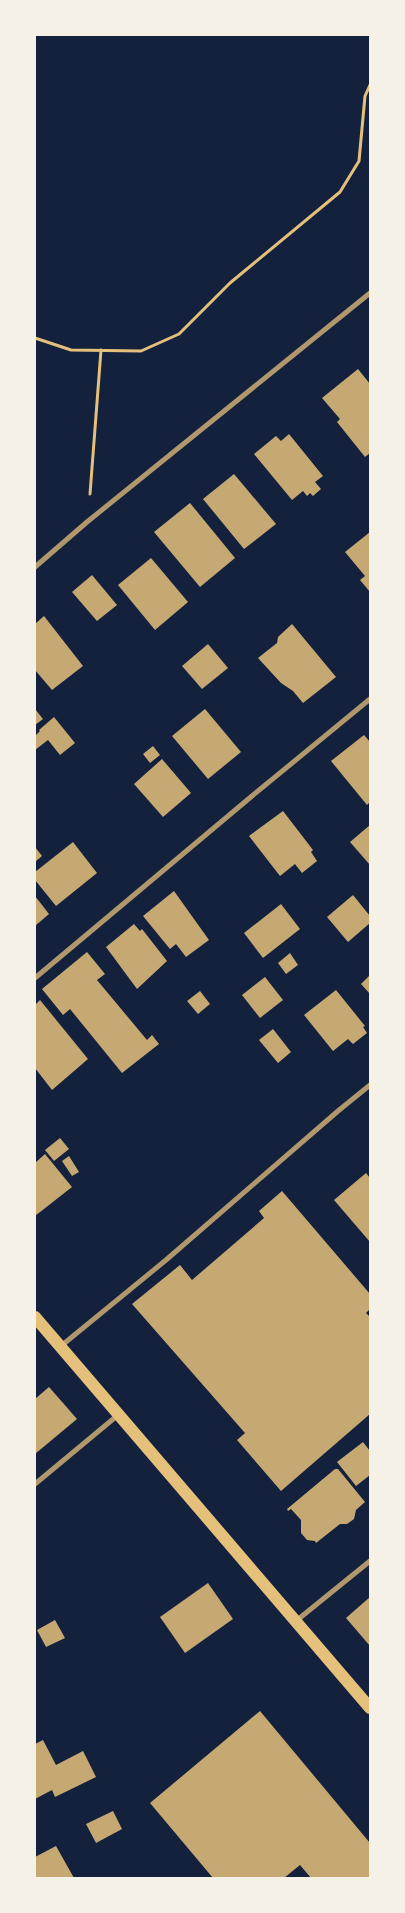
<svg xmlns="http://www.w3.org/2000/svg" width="405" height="1913" font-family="Signika,sans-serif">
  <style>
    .building { fill: #c6a872 }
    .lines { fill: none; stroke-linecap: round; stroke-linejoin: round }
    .path { stroke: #e5c07b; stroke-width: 3 }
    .minor { stroke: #b1986c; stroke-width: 5 }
    .primary { stroke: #e5c07b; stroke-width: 12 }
  </style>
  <rect width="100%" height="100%" fill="#14213d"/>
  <g class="building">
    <path d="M 358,369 L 370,384 L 370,453 L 365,457 L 337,422 L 340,419 L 322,398 Z"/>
    <path d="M 289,434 L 323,476 L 315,482 L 321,489 L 313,496 L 310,493 L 307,496 L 303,491 L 292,500 L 254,454 L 276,436 L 281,441 Z"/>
    <path d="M 234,474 L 276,524 L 244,549 L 203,499 Z"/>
    <path d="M 190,503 L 235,558 L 200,587 L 154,532 Z"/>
    <path d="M 370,532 L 370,592 L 360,580 L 365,576 L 345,552 Z"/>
    <path d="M 151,558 L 188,602 L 155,630 L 118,585 Z"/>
    <path d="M 92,575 L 117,605 L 97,621 L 72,592 Z"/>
    <path d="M 44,616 L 83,666 L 52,690 L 35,670 L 35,624 Z"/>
    <path d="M 292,624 L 336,677 L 303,703 L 293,691 L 281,683 L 258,658 L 277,643 L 278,637 Z"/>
    <path d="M 208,644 L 228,668 L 202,689 L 182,666 Z"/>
    <path d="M 35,709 L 43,719 L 35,725 Z"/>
    <path d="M 205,709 L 241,752 L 208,779 L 172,736 Z"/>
    <path d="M 54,717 L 75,743 L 60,755 L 48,740 L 35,750 L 35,736 L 40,731 L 39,730 Z"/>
    <path d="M 364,735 L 370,742 L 370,802 L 367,805 L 331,761 Z"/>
    <path d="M 153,746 L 160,755 L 150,763 L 143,754 Z"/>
    <path d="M 162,759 L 191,793 L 163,817 L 134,784 Z"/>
    <path d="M 283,811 L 313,850 L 311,852 L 317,861 L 302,873 L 295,864 L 280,876 L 249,836 Z"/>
    <path d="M 370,825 L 370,865 L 350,842 Z"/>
    <path d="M 73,842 L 97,873 L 56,906 L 35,880 L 35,872 Z"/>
    <path d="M 35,847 L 42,856 L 35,862 Z"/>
    <path d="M 174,891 L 209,940 L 186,957 L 176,944 L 170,949 L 143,916 Z"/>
    <path d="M 353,895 L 370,916 L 370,923 L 348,942 L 327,917 Z"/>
    <path d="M 35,896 L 49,914 L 35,926 Z"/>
    <path d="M 281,904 L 300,929 L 263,958 L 244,933 Z"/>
    <path d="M 134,924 L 140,931 L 142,929 L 167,961 L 137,989 L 106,947 Z"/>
    <path d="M 87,952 L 105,974 L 97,980 L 147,1040 L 152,1035 L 159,1044 L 122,1073 L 70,1009 L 63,1015 L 42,989 Z"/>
    <path d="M 290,953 L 298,965 L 286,974 L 278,963 Z"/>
    <path d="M 370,975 L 370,994 L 361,984 Z"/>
    <path d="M 265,977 L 283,1000 L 260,1018 L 242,995 Z"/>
    <path d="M 336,990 L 365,1026 L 363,1027 L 367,1033 L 353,1044 L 348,1039 L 333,1051 L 304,1015 Z"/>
    <path d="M 200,991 L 210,1004 L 198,1014 L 187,1001 Z"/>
    <path d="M 40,1000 L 88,1059 L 52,1090 L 35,1068 L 35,1005 Z"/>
    <path d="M 273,1029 L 291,1052 L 278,1063 L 259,1040 Z"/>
    <path d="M 60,1138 L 69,1149 L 54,1161 L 45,1150 Z"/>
    <path d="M 45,1154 L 72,1187 L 35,1216 L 35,1163 Z"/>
    <path d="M 69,1156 L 79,1172 L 72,1176 L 62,1161 Z"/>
    <path d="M 366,1173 L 370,1178 L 370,1242 L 334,1200 Z"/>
    <path d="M 282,1191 L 370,1294 L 370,1309 L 366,1313 L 370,1317 L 370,1414 L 281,1491 L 237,1440 L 245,1433 L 132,1304 L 180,1265 L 192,1280 L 264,1218 L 259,1211 Z"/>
    <path d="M 49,1387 L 77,1419 L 35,1454 L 35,1399 Z"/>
    <path d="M 363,1442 L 370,1451 L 370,1475 L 356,1486 L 337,1462 Z"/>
    <path d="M 335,1469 L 338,1469 L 365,1502 L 356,1510 L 354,1519 L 347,1524 L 340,1524 L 316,1543 L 315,1541 L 307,1540 L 301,1533 L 301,1520 L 291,1509 L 288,1511 L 287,1509 Z"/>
    <path d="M 208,1583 L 233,1619 L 185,1653 L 160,1617 Z"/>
    <path d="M 370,1597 L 370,1646 L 346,1618 Z"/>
    <path d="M 55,1620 L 65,1638 L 46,1647 L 37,1630 Z"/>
    <path d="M 260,1711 L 370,1843 L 370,1878 L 311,1878 L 300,1865 L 284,1878 L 213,1878 L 150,1803 Z"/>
    <path d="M 43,1740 L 56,1765 L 83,1751 L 96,1777 L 55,1797 L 52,1790 L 35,1799 L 35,1744 Z"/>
    <path d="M 113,1811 L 122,1829 L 96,1843 L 86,1824 Z"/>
    <path d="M 56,1846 L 74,1878 L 35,1878 L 35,1857 Z"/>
  </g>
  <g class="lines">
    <g class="path">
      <path d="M 35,338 L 71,350 L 141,351 L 179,334 L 230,283 L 340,192 L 359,161 L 365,96 L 370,85"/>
      <path d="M 90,494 L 101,350"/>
    </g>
    <g class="minor">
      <path d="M 35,567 L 87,522 L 370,293"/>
      <path d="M 35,978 L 252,796 L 370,699"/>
      <path d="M 61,1346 L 166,1260 L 338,1111 L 370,1085"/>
      <path d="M 35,1484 L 118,1415"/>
      <path d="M 296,1621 L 370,1561"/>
    </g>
    <path class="primary" d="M 35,1317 L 370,1708"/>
  </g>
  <rect width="405" height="1913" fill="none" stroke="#f6f1e7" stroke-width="72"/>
</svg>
